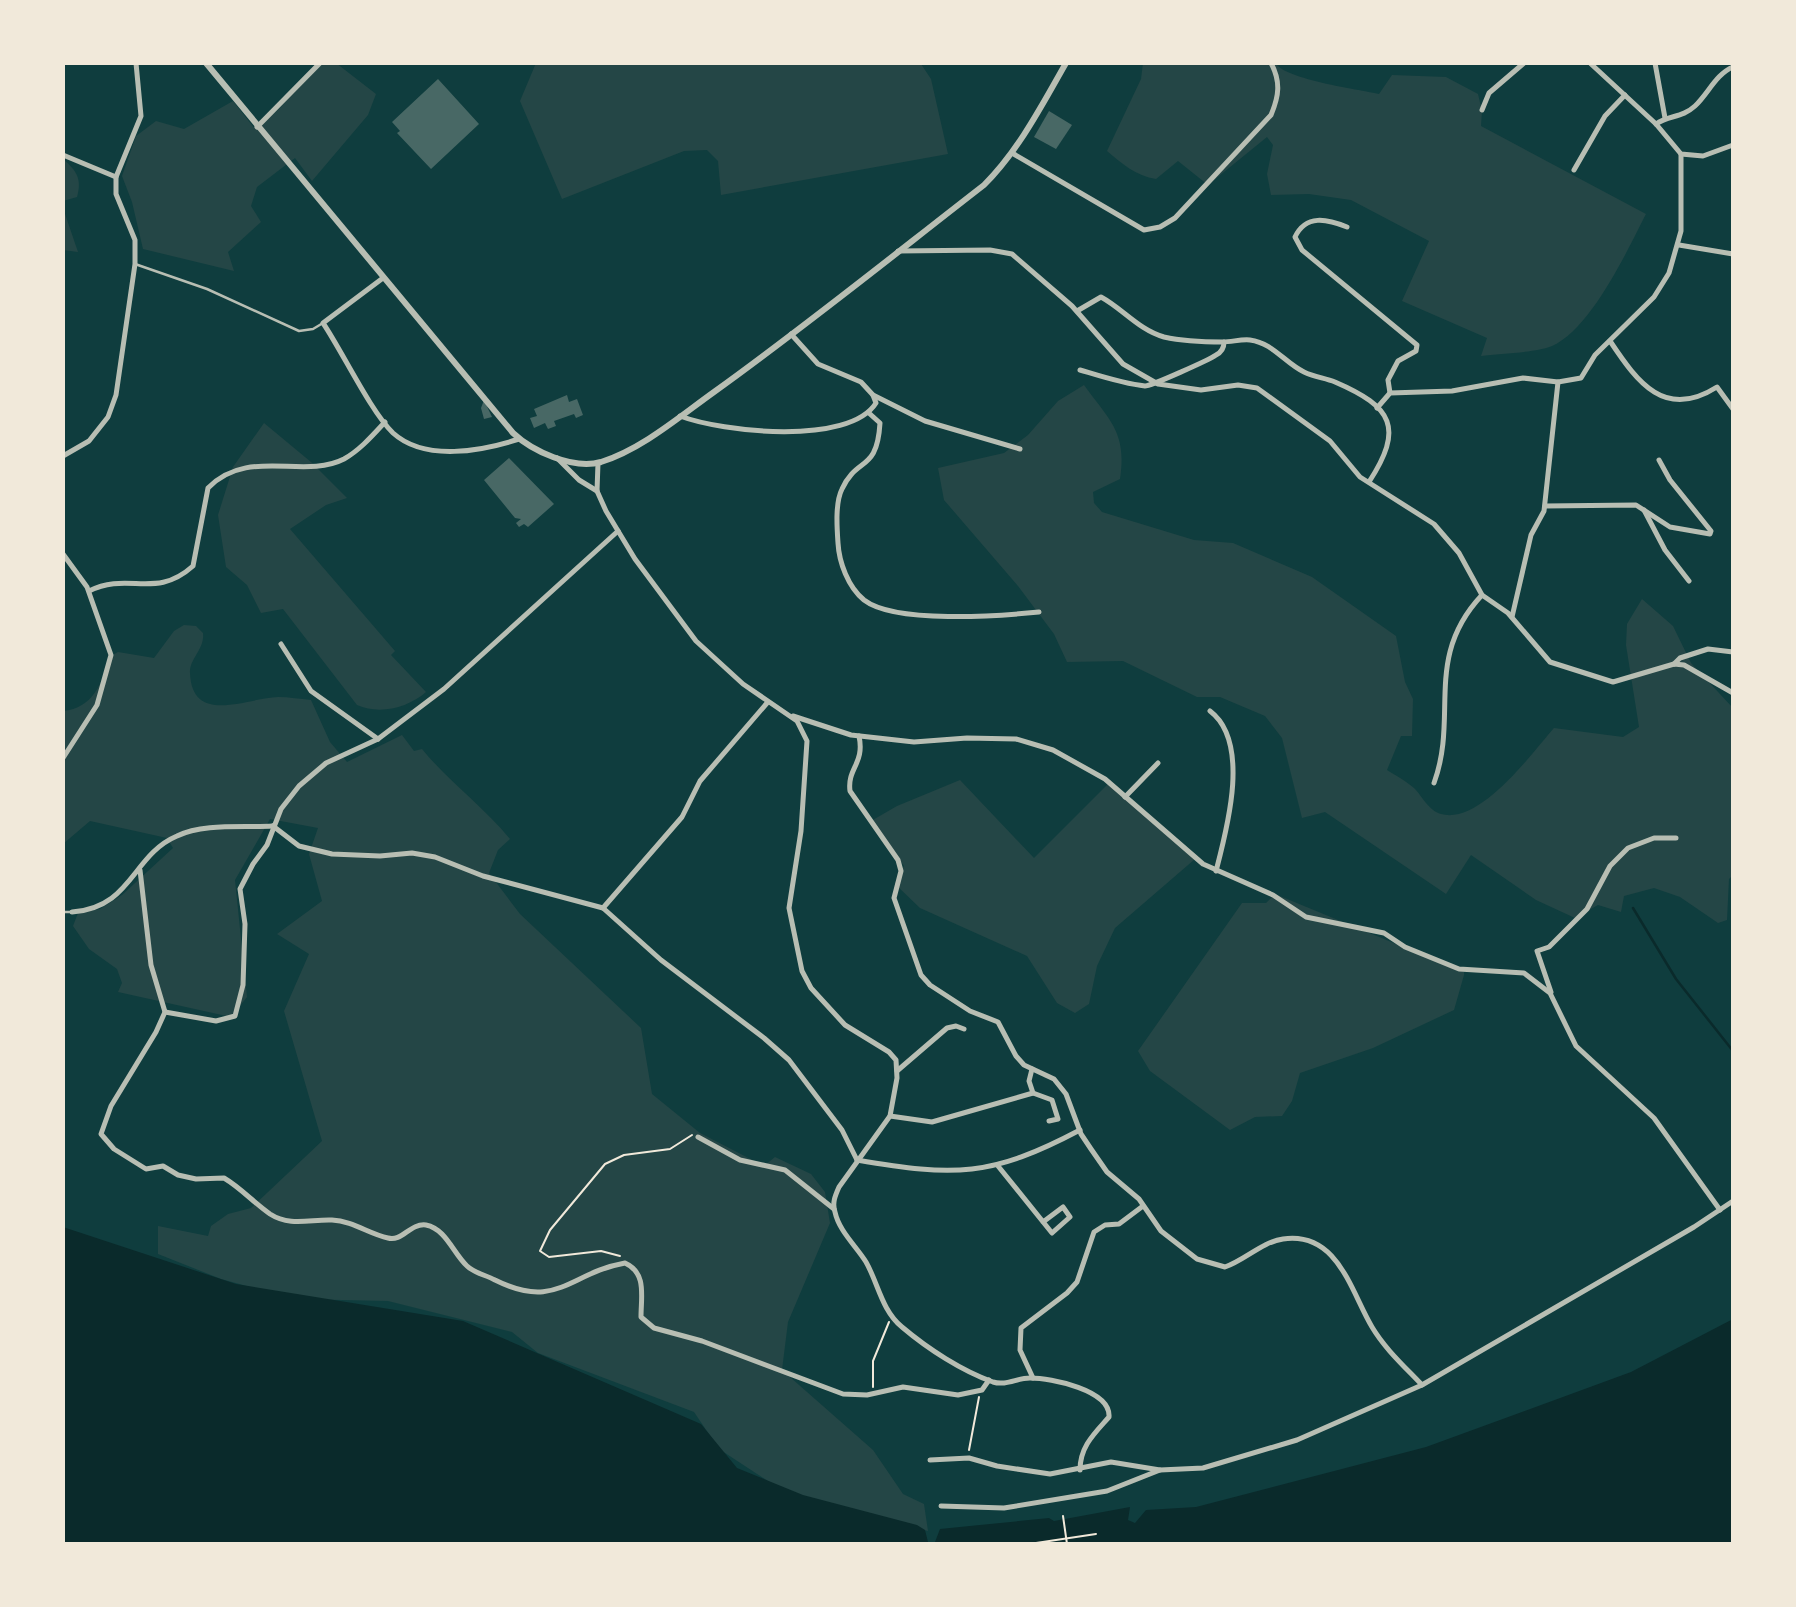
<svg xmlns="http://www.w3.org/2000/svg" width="1796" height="1607" font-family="'DejaVu Sans',sans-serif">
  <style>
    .green { fill: #244646 }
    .water { fill: #0a2a2b }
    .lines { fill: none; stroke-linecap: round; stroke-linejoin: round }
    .stream { stroke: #0a2a2b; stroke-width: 2.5 }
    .building { fill: #486865 }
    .path { stroke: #f1e9da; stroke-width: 2 }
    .service { stroke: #b8beb3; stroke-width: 2.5 }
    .minor { stroke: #b8beb3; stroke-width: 5 }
    .tertiary { stroke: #b8beb3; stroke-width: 6 }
  </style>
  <rect width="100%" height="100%" fill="#0f3d3e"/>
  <g class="green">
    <path d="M 319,63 L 336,63 L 376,94 L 368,115 L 312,181 L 295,158 L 257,187 L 251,206 L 261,222 L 228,252 L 234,271 L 143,249 L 132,202 L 122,176 L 136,136 L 156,121 L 184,129 L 233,101 L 255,129 L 278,110 Z"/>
    <path d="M 536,63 L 921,64 L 931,79 L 948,154 L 721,195 L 718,161 L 707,150 L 684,151 L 562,199 L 520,101 Z"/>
    <path d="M 1143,63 L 1275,63 C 1287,80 1357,89 1379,94 L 1392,75 L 1446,77 L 1478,94 L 1482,111 L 1481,126 L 1646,214 C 1627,251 1591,329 1552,346 C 1536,353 1500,353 1481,356 L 1487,338 L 1402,301 L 1429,241 L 1351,200 L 1309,194 L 1271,195 L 1267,174 L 1273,145 L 1267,137 L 1208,185 L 1178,161 L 1156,179 C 1136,176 1121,163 1107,151 L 1141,79 Z"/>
    <path d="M 63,159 C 77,171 82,179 77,197 L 63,201 Z"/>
    <path d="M 63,208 L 78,252 L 63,250 Z"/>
    <path d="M 1084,385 C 1110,421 1127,432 1120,479 L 1093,492 L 1094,503 L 1102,512 L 1194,540 L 1233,543 L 1312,577 L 1396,636 L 1405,682 L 1413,699 L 1412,736 L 1401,736 L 1387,770 C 1395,775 1406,781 1414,788 C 1422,796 1429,811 1441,814 C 1480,825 1532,753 1554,728 L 1623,737 L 1639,727 L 1626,645 L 1627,624 L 1642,599 L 1673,626 L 1691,663 L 1733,708 L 1733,875 L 1729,879 L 1727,920 L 1718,923 L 1680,897 L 1654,888 L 1624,896 L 1621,912 L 1598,905 L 1575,918 L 1536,900 L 1471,855 L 1446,894 L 1325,812 L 1302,818 L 1282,738 L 1265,716 L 1220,697 L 1197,697 L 1123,661 L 1067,662 L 1054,634 L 1018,586 L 944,500 L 938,468 L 1004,453 L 1028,435 L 1058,401 Z"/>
    <path d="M 264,423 L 311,462 L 347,498 L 326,505 L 290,529 L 395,651 L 391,655 L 426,692 C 408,708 379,715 357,705 L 283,609 L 261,613 L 247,585 L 226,567 L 218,515 L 233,467 Z"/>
    <path d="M 184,625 L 196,626 L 203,633 C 205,649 189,659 190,673 C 192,726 247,698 278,697 C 289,697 300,699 311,700 L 330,742 L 347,762 L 402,735 L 414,751 L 422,749 C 449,782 483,806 510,839 L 498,850 L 489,873 L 520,914 L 641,1028 L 652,1094 L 700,1133 L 764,1166 L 775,1157 L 811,1174 L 825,1192 L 830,1223 L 788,1322 L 782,1370 L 873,1450 L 903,1494 L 924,1504 L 928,1531 L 776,1491 L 771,1483 L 719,1449 L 694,1412 L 538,1353 L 512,1332 L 388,1301 L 295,1299 L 221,1279 L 158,1254 L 158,1226 L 208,1236 L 211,1226 L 228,1214 L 251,1208 L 322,1141 L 284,1011 L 309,954 L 277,934 L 322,901 L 309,854 L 318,828 L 270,819 L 235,880 L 247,997 L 231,1017 L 118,992 L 122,983 L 117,969 L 89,949 L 73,926 L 78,913 L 100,909 L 122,895 L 173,848 L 167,838 L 90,821 L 63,844 L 63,711 C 93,708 102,684 109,657 L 118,652 L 154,658 L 174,631 Z"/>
    <path d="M 960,780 L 1034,858 L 1108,784 L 1195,859 L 1115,928 L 1097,966 L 1089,1004 L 1075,1013 L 1057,1003 L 1027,956 L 920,908 L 895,884 L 904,866 L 871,821 L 897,806 Z"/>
    <path d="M 1275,894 L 1464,972 L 1464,975 L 1454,1010 L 1373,1048 L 1300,1073 L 1292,1101 L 1282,1116 L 1255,1117 L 1230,1130 L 1150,1071 L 1138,1051 L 1242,903 L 1266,903 Z"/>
  </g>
  <path class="water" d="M 63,1227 L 236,1284 L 463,1321 L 701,1424 L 737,1468 L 803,1495 L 917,1525 L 925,1530 L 928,1542 L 935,1542 L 940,1529 L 1049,1518 L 1054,1521 L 1130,1507 L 1128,1520 L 1135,1523 L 1146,1510 L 1196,1507 L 1426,1447 L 1631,1372 L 1733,1319 L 1733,1544 L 63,1544 Z"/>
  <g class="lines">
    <path class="stream" d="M 1633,908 L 1676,979 L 1733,1051"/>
  </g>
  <g class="building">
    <path d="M 438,79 L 479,124 L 431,169 L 397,133 L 400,131 L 392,122 Z"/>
    <path d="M 1049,111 L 1072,125 L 1056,149 L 1034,137 Z"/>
    <path d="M 567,395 L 569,402 L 577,399 L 583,415 L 576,418 L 574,414 L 554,421 L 556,426 L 548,429 L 545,423 L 534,428 L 530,418 L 537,416 L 534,409 Z"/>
    <path d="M 484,400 L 492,417 L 484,419 L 481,408 Z"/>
    <path d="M 509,458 L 554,504 L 528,527 L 524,524 L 519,527 L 516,523 L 521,519 L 515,518 L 484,480 Z"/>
  </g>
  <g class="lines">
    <g class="path">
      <path d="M 620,1256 L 601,1251 L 549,1257 L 540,1251 L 550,1230 L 605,1164 L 624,1155 L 670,1149 L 692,1135"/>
      <path d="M 873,1387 L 873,1361 L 889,1322"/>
      <path d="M 969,1450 L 979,1397"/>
      <path d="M 1063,1516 L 1067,1544"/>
      <path d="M 1036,1543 L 1096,1534"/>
    </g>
    <g class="service">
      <path d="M 135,264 L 207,289 L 299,331 L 313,329 L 323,323"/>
      <path d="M 63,912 L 72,912"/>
    </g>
    <g class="minor">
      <path d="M 1590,63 L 1656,124 L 1681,154 L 1703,156 L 1733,145"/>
      <path d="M 1655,63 L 1665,118"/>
      <path d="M 1482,110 L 1489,93 L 1524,63"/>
      <path d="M 1656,124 C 1669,115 1682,118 1695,106 C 1708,94 1716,74 1733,67"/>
      <path d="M 257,127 L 320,63"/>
      <path d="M 1012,153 L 1144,230 L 1160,227 L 1175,218 L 1271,115 C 1279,96 1281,82 1271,63"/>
      <path d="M 63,155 L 116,177"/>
      <path d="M 1574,170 L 1605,116 L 1625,95"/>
      <path d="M 1347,227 C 1327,219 1306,214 1295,237 L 1302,250 L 1417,345 L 1416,351 L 1398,361 L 1388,380 L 1390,393"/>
      <path d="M 1679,245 L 1733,254"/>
      <path d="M 898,251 L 990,250 L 1012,254 L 1072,306 L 1123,364 L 1158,384 L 1201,390 L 1238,385 L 1257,388 L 1330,441 L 1360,477 L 1434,524 L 1459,553 L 1482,595 L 1508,613 L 1550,662 L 1613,682 L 1674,664 L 1684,665 L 1733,693"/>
      <path d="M 383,278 L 323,323 C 342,351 371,412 393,433 C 425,462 482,451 519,439"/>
      <path d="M 1077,311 L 1101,297 C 1123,309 1139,330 1164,337 C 1182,341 1205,342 1223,342 C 1232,342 1241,339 1250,340 C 1273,343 1285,363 1304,372 C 1314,377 1325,378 1335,382 C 1393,407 1404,428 1369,482"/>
      <path d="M 791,334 L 818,364 L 861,382 L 873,395 L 925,421 L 1020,449"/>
      <path d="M 1610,341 C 1638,383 1665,420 1717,387 L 1733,409"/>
      <path d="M 1080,370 C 1100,376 1124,384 1145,386 C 1151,386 1209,360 1216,355 C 1222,352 1224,348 1224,342"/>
      <path d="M 1377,408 L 1390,393 L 1452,391 L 1523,378 L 1558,382 L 1581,378 L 1595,355 L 1654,297 L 1669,273 L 1681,231 L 1681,154"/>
      <path d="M 870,414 L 880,423 C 877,473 857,456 842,489 C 835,503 837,528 838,543 C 839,562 848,587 864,600 C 895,624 999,616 1039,612"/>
      <path d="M 680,416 C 722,432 849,446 876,403 L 873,395"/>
      <path d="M 63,456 L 89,441 L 108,417 L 116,395 L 135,264 L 135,240 L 116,194 L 116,177 L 141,116 L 136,63"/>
      <path d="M 557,458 L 579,480 L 597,491"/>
      <path d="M 598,463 L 597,491 L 606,511 L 635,559 L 696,641 L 743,684 L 797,721 L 807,741 L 801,831 L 789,908 L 802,971 L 811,988 L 845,1025 L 889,1052 L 896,1060 L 897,1078 L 890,1116 L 839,1187 C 835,1196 832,1203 835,1212 C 839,1231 856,1246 866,1262 C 878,1283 882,1311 902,1327 C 928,1349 962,1371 993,1382 C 1006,1386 1017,1378 1030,1378 C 1051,1378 1111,1390 1109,1417 C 1095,1433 1080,1446 1080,1470"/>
      <path d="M 1545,506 L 1636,505 L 1670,527 L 1710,534 L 1711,531 L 1670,480 L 1659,460"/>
      <path d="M 1644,510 L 1665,550 L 1689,581"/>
      <path d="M 63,554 L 87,587 L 111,655 L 97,705 L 63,758"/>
      <path d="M 89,591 C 129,571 155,600 193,566 L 208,488 C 248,447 303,480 344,459 C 360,450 373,435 385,422"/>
      <path d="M 1512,617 L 1531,535 L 1544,511 L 1558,382"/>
      <path d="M 281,644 L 311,691 L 378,739"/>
      <path d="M 1674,664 L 1680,658 L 1708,649 L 1733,652"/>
      <path d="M 1210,711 C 1251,742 1227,829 1216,871"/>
      <path d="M 793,716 L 851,735 L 914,742 L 967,738 L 1016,739 L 1053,750 L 1105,779 L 1203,864 L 1273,895 L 1306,917 L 1384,933 L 1405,947 L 1459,969 L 1524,973 L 1550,993 L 1576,1046 L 1654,1118 L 1720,1210"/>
      <path d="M 859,736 C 865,764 847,768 850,791 L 898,860 L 901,871 L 894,898 L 921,975 L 930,985 L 970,1011 L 998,1022 L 1016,1056 L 1024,1065 L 1054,1079 L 1066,1094 L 1081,1134 L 1091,1149 L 1107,1172 L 1139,1199 L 1161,1231 L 1197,1259 L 1225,1267 C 1245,1260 1262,1242 1283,1239 C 1338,1231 1351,1292 1372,1327 C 1385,1349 1405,1367 1422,1385"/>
      <path d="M 1434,783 C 1459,715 1423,658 1482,595"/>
      <path d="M 1125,797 L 1158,763"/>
      <path d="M 273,826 L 299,846 L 332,854 L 380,856 L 412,853 L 435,857 L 483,876 L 603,908 L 661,960 L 764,1038 L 789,1060 L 842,1130 L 857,1160"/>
      <path d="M 140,870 L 151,965 L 165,1012 L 156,1032 L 111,1106 L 101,1134 L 114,1149 L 146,1169 L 163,1166 L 178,1175 L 196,1179 L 224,1178 C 241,1188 254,1203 270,1214 C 290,1227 311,1219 332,1220 C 353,1221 369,1234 388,1238 C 402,1242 410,1223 426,1225 C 446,1229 453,1253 467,1266 C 474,1273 486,1275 495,1280 C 557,1311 569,1273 625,1263 C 647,1273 641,1296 641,1317 L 654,1328 L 702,1341 L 843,1394 L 867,1395 L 903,1387 L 958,1395 L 982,1390 L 989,1380"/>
      <path d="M 603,908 L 682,817 L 700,781 L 767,703"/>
      <path d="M 72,912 C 132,908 132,855 177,836 C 204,823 243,828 273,826"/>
      <path d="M 1551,992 L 1537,951 L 1549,947 L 1587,909 L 1610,866 L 1628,848 L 1654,838 L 1676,838"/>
      <path d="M 165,1012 L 216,1021 L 235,1016 L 243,985 L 245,924 L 240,889 L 253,864 L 267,845 L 281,809 L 299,786 L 326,763 L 378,739 L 444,689 L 618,531"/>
      <path d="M 1032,1069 L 1029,1081 L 1033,1093"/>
      <path d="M 897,1071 L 947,1028 L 956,1026 L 964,1029"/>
      <path d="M 890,1116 L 932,1122 L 1033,1093 L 1052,1100 L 1058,1119 L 1049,1121"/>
      <path d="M 698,1137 L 740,1160 L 785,1170 L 834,1209"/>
      <path d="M 857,1160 C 955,1177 991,1177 1080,1130"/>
      <path d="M 998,1166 L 1052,1233 L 1070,1217 L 1063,1207 L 1043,1222"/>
      <path d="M 1033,1378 L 1020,1350 L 1021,1328 L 1067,1293 L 1077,1282 L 1094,1232 L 1105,1225 L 1119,1224 L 1143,1206"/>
      <path d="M 930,1460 L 969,1458 L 997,1466 L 1050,1474 L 1111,1462 L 1160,1470"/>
      <path d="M 941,1506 L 1004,1508 L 1107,1491 L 1160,1470 L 1203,1468 L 1297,1440 L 1422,1385 L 1694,1227 L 1733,1201"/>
    </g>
    <path class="tertiary" d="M 206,63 L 513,433 C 532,451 573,470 601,462 C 642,449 679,417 714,392 C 806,326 895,254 984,185 C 1019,150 1042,105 1066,63"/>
  </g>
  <rect width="1796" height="1607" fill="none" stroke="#f1e9da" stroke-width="130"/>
</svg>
